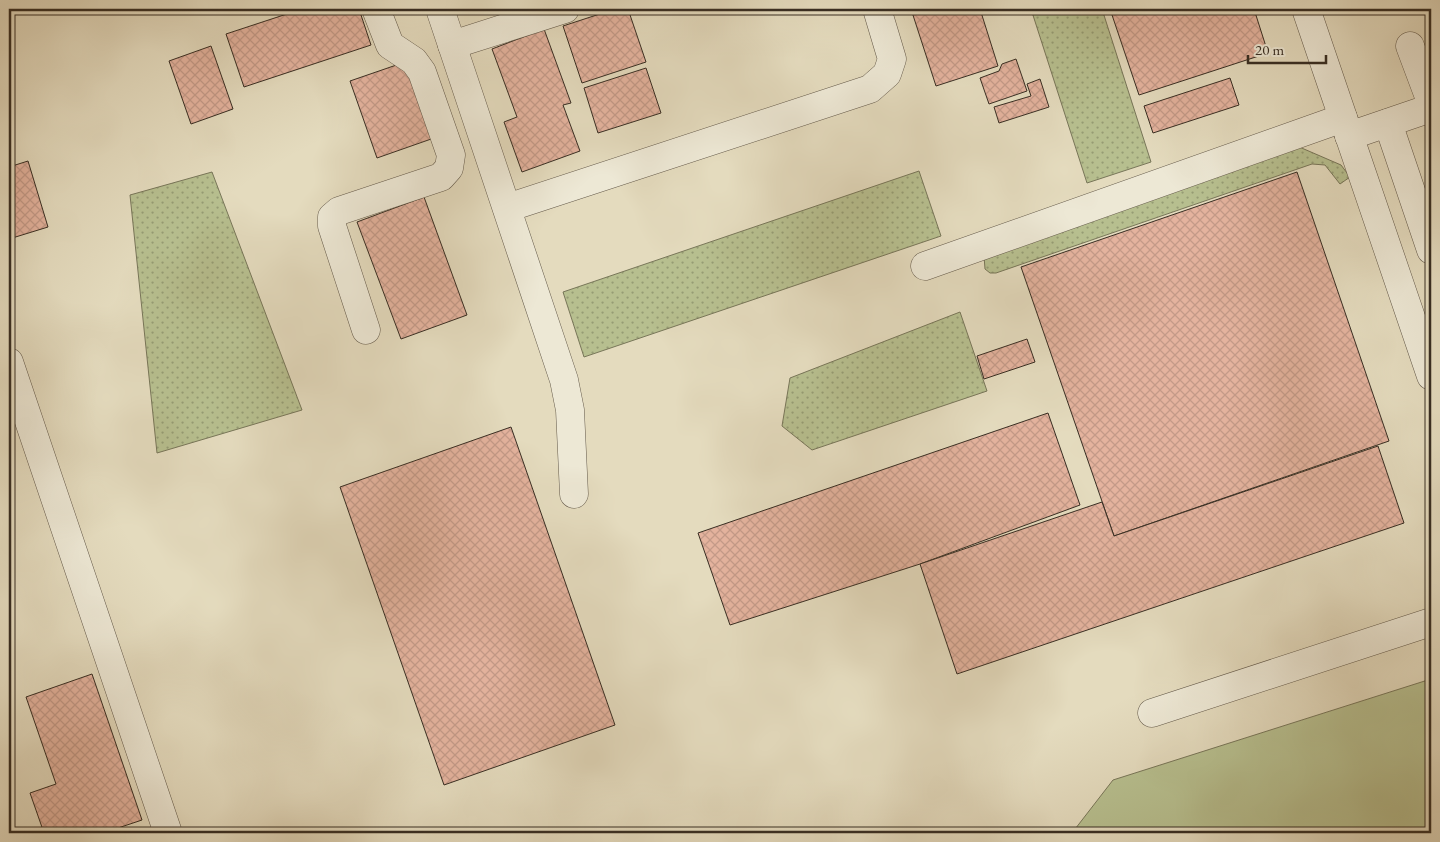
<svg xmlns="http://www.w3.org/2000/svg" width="1440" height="842" font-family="'EB Garamond',serif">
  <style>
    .grass { fill: url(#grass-dots); stroke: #787659 }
    .park { fill: #b7bf8f; stroke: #787659 }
    .building { fill: url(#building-cross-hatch); stroke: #382e23 }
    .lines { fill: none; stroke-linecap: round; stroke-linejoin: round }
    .minor-casing { stroke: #63594a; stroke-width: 29 }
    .minor { stroke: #ede8d5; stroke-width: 28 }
    .rail-casing { stroke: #382e23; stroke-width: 5.5 }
    .rail { stroke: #ede8d5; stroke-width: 4; stroke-dasharray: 11; stroke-linecap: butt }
  </style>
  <defs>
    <pattern id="grass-dots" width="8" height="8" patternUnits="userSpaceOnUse" patternTransform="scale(1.25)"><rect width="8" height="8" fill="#b7bf8f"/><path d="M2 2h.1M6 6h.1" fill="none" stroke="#969c74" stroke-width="1.8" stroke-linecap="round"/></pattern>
    <pattern id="building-cross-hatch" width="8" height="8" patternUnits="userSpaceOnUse" patternTransform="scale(1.25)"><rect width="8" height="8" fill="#e4b39e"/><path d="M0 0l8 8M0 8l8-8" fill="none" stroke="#c49a88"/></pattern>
  </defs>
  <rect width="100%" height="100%" fill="#e4dbbe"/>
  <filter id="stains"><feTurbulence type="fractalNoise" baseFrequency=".004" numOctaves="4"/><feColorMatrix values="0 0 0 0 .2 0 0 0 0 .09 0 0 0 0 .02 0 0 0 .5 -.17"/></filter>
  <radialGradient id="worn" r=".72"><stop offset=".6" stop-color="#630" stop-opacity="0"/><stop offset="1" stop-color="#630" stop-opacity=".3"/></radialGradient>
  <g class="grass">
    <path d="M 1031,9 L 1102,9 L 1151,162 L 1087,183 Z"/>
    <path d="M 1297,146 L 1341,165 L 1350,177 L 1340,184 L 1325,165 L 1312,164 L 996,273 L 990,273 L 985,269 L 984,256 Z"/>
    <path d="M 919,171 L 941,236 L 584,357 L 563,292 Z"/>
    <path d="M 212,172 L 302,410 L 157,453 L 130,195 Z"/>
    <path d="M 960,312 L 987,391 L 812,450 L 782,426 L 790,378 Z"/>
  </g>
  <path class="park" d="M 1431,679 L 1431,833 L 1072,833 L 1113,780 Z"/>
  <g class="building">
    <path d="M 302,9 L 359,9 L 371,45 L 244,87 L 226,34 Z"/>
    <path d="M 615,9 L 628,9 L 646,62 L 582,83 L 563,26 Z"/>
    <path d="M 911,9 L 980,9 L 998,66 L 936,86 Z"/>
    <path d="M 1110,9 L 1254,9 L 1268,53 L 1139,95 Z"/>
    <path d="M 544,29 L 571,103 L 563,105 L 580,151 L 522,172 L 504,122 L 517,117 L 492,49 Z"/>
    <path d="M 211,46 L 233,109 L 191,124 L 169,61 Z"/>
    <path d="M 1016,59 L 1027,91 L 989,104 L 980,78 L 999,71 L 1002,64 Z"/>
    <path d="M 408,61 L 434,138 L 377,158 L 350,81 Z"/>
    <path d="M 646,68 L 661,113 L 598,133 L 584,88 Z"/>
    <path d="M 1230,78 L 1239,105 L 1153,133 L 1144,106 Z"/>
    <path d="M 1040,79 L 1049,107 L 999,123 L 994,107 L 1031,96 L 1027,84 Z"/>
    <path d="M 28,161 L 48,227 L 9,239 L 9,167 Z"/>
    <path d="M 1297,172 L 1389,441 L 1114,536 L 1021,267 Z"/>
    <path d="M 424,197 L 467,315 L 401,339 L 357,222 Z"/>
    <path d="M 1027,339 L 1035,362 L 984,379 L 977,356 Z"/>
    <path d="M 1048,413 L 1080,505 L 920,564 L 730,625 L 698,533 Z"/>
    <path d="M 511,427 L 615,725 L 444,785 L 340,487 Z"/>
    <path d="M 1378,446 L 1404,523 L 957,674 L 920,564 L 1102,502 L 1114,536 Z"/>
    <path d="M 92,674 L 142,820 L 103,833 L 44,833 L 30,793 L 56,784 L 26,697 Z"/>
  </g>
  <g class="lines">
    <g class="minor-casing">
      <g id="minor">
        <path d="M 440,9 L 564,380 L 570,410 L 574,494"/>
        <path d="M 1306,9 L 1431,376"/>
        <path d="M 452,45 L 565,9"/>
        <path d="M 1410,46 L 1431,102"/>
        <path d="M 1388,123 L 1431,250"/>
        <path d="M 1349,136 L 1431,108"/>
        <path d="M 507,208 L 870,89 L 887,74 L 892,59 L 877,9"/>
        <path d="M 925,266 L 1343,118"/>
        <path d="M 366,330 L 332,226 L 332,217 L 339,211 L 441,177 L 449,168 L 451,155 L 422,72 L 414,61 L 390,45 L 376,9"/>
        <path d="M 9,362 L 168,833"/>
        <path d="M 1152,713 L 1431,622"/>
      </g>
    </g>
    <use href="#minor" class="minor"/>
    <g class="rail-casing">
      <path id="rail" d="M 9,180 L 12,189"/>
    </g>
    <use href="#rail" class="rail"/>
  </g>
  <rect width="1440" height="842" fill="none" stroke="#e4dbbe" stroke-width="30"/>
  <rect x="10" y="10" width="1420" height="822" fill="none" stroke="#382e23" stroke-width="2.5"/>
  <rect x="15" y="15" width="1410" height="812" fill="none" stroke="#382e23"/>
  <path d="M1248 55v8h78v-8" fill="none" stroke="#382e23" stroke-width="2.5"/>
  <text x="1255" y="55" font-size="15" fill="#382e23" stroke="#ede8d5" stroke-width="4" paint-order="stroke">20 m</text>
  <rect width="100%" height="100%" filter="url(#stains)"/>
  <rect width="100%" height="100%" fill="url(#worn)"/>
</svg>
